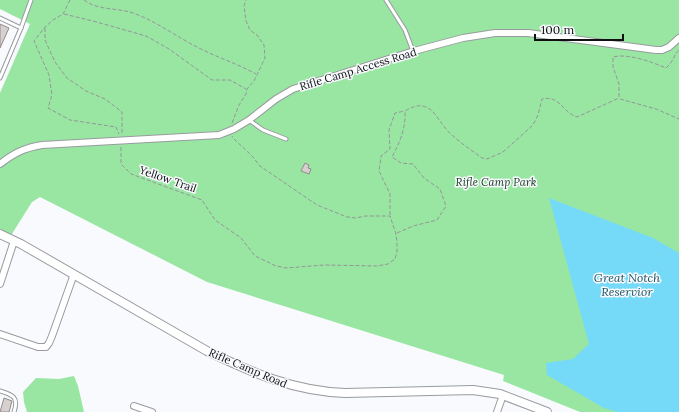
<svg xmlns="http://www.w3.org/2000/svg" width="679" height="412" font-family="Lora,serif">
  <style>
    .green { fill: #99e6a3 }
    .water { fill: #74daf8 }
    .building { fill: #d6d1ce; stroke: #918b89 }
    .lines { fill: none; stroke-linecap: round; stroke-linejoin: round }
    .service-casing { stroke: #989b9f; stroke-width: 5 }
    .minor-casing { stroke: #989b9f; stroke-width: 8 }
    .tertiary-casing { stroke: #989b9f; stroke-width: 10 }
    .path { stroke: #949598; stroke-width: 1; stroke-dasharray: 4 2; stroke-linecap: butt }
    .service { stroke: #fff; stroke-width: 3 }
    .minor { stroke: #fff; stroke-width: 6 }
    .tertiary { stroke: #fff; stroke-width: 8 }
    .labels { text-anchor: middle; dominant-baseline: central; stroke-width: 3; stroke-linejoin: round; paint-order: stroke }
    .street-label { font-size: 11px; fill: #101012; stroke: #f8fafe }
    .park-label { font-size: 11px; font-style: italic; fill: #13361a; stroke: #f8fafe }
    .water-label { font-size: 12px; font-style: italic; fill: #1a5464; stroke: #f8fafe }
  </style>
  <rect width="100%" height="100%" fill="#f8fafe"/>
  <g class="green">
    <path d="M 0,0 L 679,0 L 679,412 L 580,412 L 503,381 L 504,375 L 207,282 L 40,197 L 32,202 L 10,237 L 0,232 L 0,93 L 30,24 L 0,9 Z"/>
    <path d="M 74,376 L 78,386 L 84,412 L 27,412 L 24,402 L 23,392 L 36,378 L 59,379 Z"/>
  </g>
  <path class="water" d="M 549,198 L 653,238 L 679,253 L 679,412 L 617,412 L 604,408 L 547,375 L 546,363 L 573,359 L 589,344 Z"/>
  <g class="building">
    <path d="M 0,24 L 9,28 L 0,48 Z"/>
    <path d="M 305,163 L 309,165 L 308,168 L 311,169 L 309,174 L 301,171 Z"/>
    <path d="M 4,398 L 12,401 L 9,412 L 0,412 Z"/>
  </g>
  <g class="lines">
    <g class="service-casing">
      <g id="service">
        <path d="M 386,0 L 405,30 L 413,51"/>
        <path d="M 0,18 L 21,28"/>
        <path d="M 0,78 L 21,28 L 31,0"/>
        <path d="M 249,120 L 263,130 L 286,139"/>
        <path d="M 0,391 C 13,395 19,397 14,412"/>
      </g>
    </g>
    <g class="minor-casing">
      <g id="minor">
        <path d="M 0,164 C 14,153 24,148 42,145 L 219,135 L 234,129 L 249,120 L 276,99 L 293,89 L 414,51 L 463,38 L 495,33 L 528,33 L 656,50 L 662,50 L 669,47 L 679,38"/>
        <path d="M 0,284 L 14,241"/>
        <path d="M 0,334 L 38,347 L 46,347 L 49,343 L 52,336 L 74,274"/>
        <path d="M 134,406 L 152,412"/>
        <path d="M 497,412 L 503,395"/>
      </g>
    </g>
    <g class="tertiary-casing">
      <path id="tertiary" d="M 0,234 L 21,244 L 207,351 C 253,373 293,391 345,393 L 473,390 L 500,394 L 547,412"/>
    </g>
    <g class="path">
      <path d="M 70,0 L 63,14 L 53,20 L 45,27 L 34,41 L 49,75 L 52,95 L 48,108 L 70,120 L 116,127 L 119,134"/>
      <path d="M 84,0 C 97,10 115,8 130,12 C 155,20 178,38 201,49 C 219,58 238,64 256,74"/>
      <path d="M 64,14 L 93,21 L 146,36 L 169,49 L 212,80 L 230,80 L 246,89"/>
      <path d="M 45,28 L 45,40 L 55,62 L 67,78 L 86,91 L 105,99 L 122,112 L 122,135"/>
      <path d="M 619,97 L 619,84 L 613,67 L 613,57 C 628,53 652,62 666,68 C 674,61 673,56 679,50"/>
      <path d="M 620,99 L 656,109 L 679,119"/>
      <path d="M 232,123 L 239,105 L 246,94 L 247,89 L 254,81 L 265,58 L 264,45 L 257,35 L 250,30 L 246,21 L 244,6 L 246,0"/>
      <path d="M 121,147 L 121,164 L 131,174 L 202,200 L 215,220 L 241,238 L 255,256 L 276,266 L 286,268 L 324,265 L 377,266 L 388,264 L 395,259 L 397,252 L 397,243 L 396,234 L 390,216 L 365,216 L 356,218 L 347,217 L 317,205 L 260,166 L 252,156 L 233,138 L 232,136"/>
      <path d="M 390,215 L 390,194 L 379,171 L 381,156 L 390,149 L 389,130 L 395,113 L 405,111"/>
      <path d="M 397,233 L 413,226 L 437,220 L 446,206 L 440,189 L 424,178 L 413,164 L 401,163 L 392,157 C 400,142 406,128 405,111 C 412,107 418,104 426,107 C 434,110 438,119 443,125 C 452,138 469,148 482,158 L 487,159 L 503,152 L 533,125 L 538,115 L 542,99 C 560,95 562,112 577,117 L 619,98"/>
    </g>
    <use href="#service" class="service"/>
    <use href="#minor" class="minor"/>
    <use href="#tertiary" class="tertiary"/>
  </g>
  <g class="labels">
    <g class="street-label">
      <text transform="translate(358 69) rotate(-17)">Rifle Camp Access Road</text>
      <text transform="translate(168 179) rotate(19)">Yellow Trail</text>
      <text transform="translate(248 368) rotate(23)">Rifle Camp Road</text>
    </g>
    <g class="park-label">
      <text x="496" y="182">Rifle Camp Park</text>
    </g>
    <g class="water-label">
      <text x="627" y="277">Great Notch<tspan x="627" dy="14">Reservior</tspan></text>
    </g>
  </g>
  <path d="M535 34v6h88v-6" fill="none" stroke="#101012" stroke-width="2"/>
  <text x="541" y="34" font-size="12" fill="#101012" stroke="#f8fafe" stroke-width="3" paint-order="stroke">100 m</text>
</svg>
